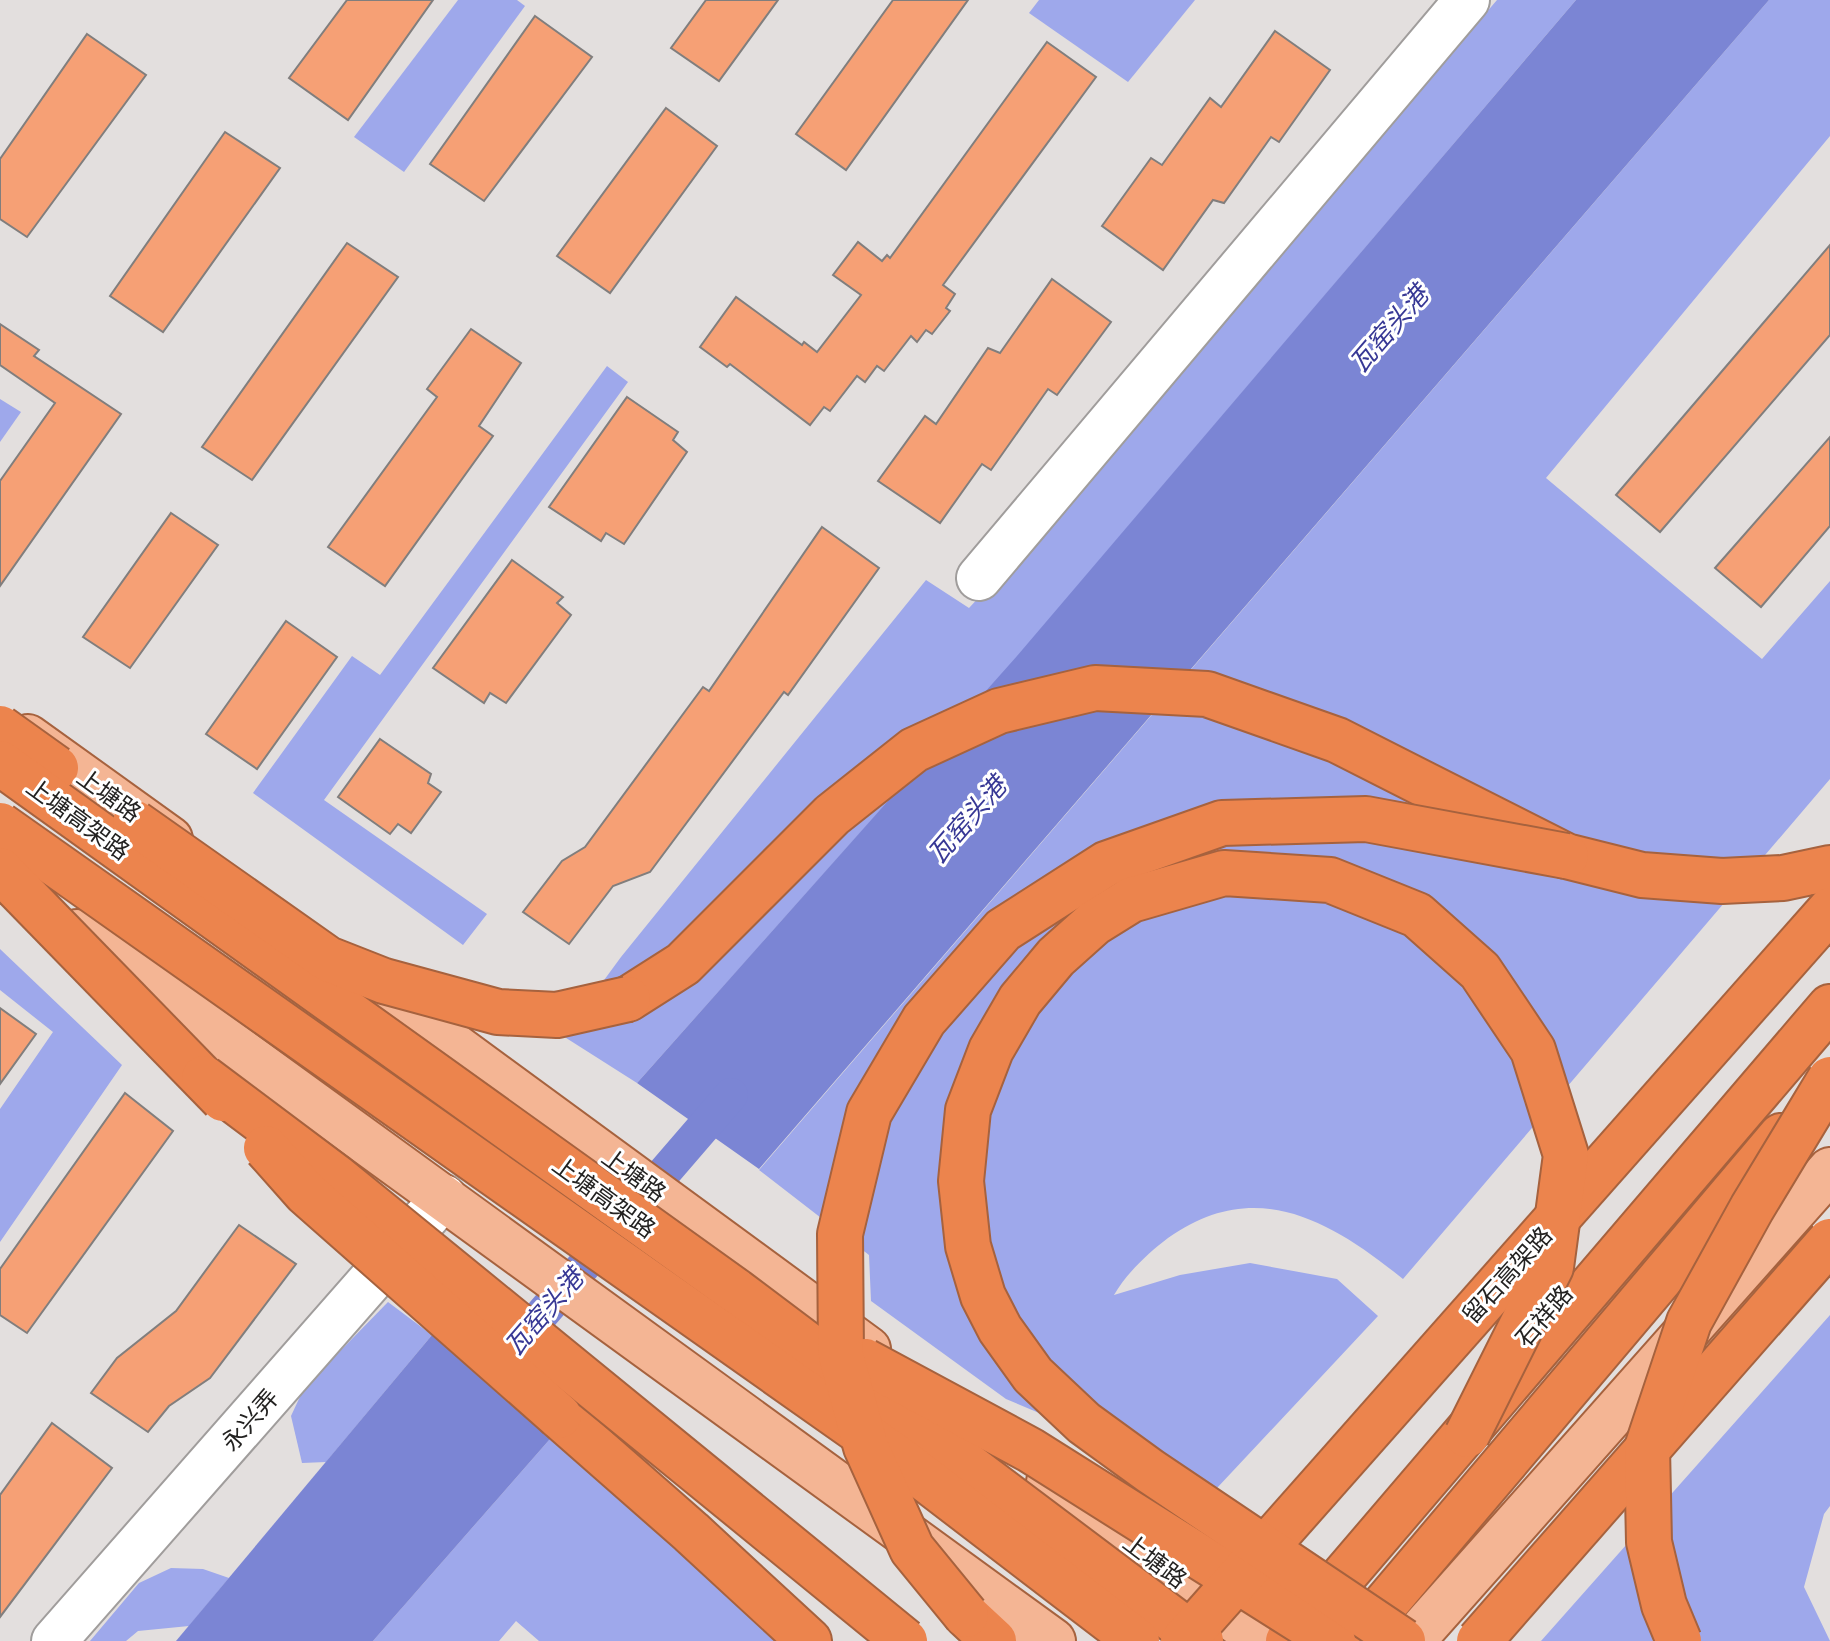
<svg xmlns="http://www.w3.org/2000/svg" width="1830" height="1641" font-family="Cabin,'Noto Sans SC',sans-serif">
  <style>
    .green { fill: #9ea8eb }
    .water { fill: #7b85d4 }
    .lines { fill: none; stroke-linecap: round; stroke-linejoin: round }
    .canal { stroke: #7b85d4; stroke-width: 34 }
    .building { fill: #f6a075; stroke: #817e7d; stroke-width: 2 }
    .minor-casing { stroke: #a09d9c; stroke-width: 48 }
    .major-casing { stroke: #a6623e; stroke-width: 48 }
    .highway-casing { stroke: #a6623e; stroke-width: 48 }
    .minor { stroke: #fff; stroke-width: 44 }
    .major { stroke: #f4b594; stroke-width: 44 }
    .highway { stroke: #ec844d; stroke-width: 44 }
    .highway-bridge-casing { stroke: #a6623e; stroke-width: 48; stroke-linecap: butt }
    .highway-bridge { stroke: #ec844d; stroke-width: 44 }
    .labels { text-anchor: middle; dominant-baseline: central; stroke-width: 6; stroke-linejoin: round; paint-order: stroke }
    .street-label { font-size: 24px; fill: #232221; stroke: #fff }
    .water-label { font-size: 26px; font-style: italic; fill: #373895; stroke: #fff }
  </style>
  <rect width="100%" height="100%" fill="#e3dfde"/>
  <g class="green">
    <path d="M 458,0 L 517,0 L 525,6 L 404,172 L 354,137 Z"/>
    <path d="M 1039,0 L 1195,0 L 1128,82 L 1029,13 Z"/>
    <path d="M 1497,0 L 1576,0 L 1017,657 L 637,1083 L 563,1036 L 621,957 L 926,580 L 969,608 L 1068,502 Z"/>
    <path d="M 1769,0 L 1830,0 L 1830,136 L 1546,478 L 1762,659 L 1830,581 L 1830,779 L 1403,1279 C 1330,1220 1255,1176 1168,1238 C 1148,1253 1126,1274 1114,1295 L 1180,1275 L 1250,1263 L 1337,1279 L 1378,1316 L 1217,1488 L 1006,1399 L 871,1301 L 869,1255 L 759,1170 Z"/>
    <path d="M 607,366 L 628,382 L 324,800 L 487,914 L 463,945 L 253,793 L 352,656 L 380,675 Z"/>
    <path d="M 0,399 L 21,412 L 0,442 Z"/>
    <path d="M 0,949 L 122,1065 L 0,1242 L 0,1109 L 53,1032 L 0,990 Z"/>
    <path d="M 388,1302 L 432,1335 L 326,1462 L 302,1463 L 291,1416 L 304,1388 Z"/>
    <path d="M 1830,1315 L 1830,1506 L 1824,1514 L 1804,1587 L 1830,1641 L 1541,1641 Z"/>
    <path d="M 550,1439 L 808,1641 L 539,1641 L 516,1621 L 499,1641 L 373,1641 Z"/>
    <path d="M 171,1568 L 203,1569 L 229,1578 L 189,1626 L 138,1631 L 126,1641 L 90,1641 L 139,1583 Z"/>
  </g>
  <g class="water">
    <path d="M 1576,0 L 1769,0 L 759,1169 L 637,1083 L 1017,656 Z"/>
    <path d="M 432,1335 L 550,1439 L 373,1641 L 176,1641 Z"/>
  </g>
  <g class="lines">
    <path class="canal" d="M 512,1349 L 731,1095"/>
  </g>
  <g class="building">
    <path d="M 347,0 L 433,0 L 348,120 L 289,78 Z"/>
    <path d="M 706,0 L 778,0 L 719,81 L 671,48 Z"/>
    <path d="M 893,0 L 968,0 L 846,170 L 796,134 Z"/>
    <path d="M 535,16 L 592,57 L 484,201 L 430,164 Z"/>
    <path d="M 1275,31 L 1330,70 L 1279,142 L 1271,137 L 1224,203 L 1213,200 L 1163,270 L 1102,226 L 1151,158 L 1162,165 L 1210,98 L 1221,107 Z"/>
    <path d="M 87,34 L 146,75 L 27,237 L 0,219 L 0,159 Z"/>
    <path d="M 1047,42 L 1096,77 L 943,285 L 955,294 L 946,308 L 950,311 L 932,334 L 926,330 L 917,342 L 911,336 L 884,371 L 877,366 L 865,382 L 857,376 L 830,411 L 824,407 L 810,425 L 730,364 L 727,367 L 700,347 L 736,297 L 802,345 L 804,342 L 817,352 L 861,295 L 833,275 L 858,242 L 882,261 L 887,255 L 890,258 Z"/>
    <path d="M 666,108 L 717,146 L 610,293 L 557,256 Z"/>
    <path d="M 225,132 L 280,168 L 163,332 L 110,296 Z"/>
    <path d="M 347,243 L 398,277 L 252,480 L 202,447 Z"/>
    <path d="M 1830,245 L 1830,335 L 1660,532 L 1616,495 Z"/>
    <path d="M 1052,279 L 1111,322 L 1057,395 L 1048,389 L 991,470 L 982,464 L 940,523 L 878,481 L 925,416 L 936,424 L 988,348 L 1000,353 Z"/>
    <path d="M 0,324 L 39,350 L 34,356 L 121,414 L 0,586 L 0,481 L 55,403 L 0,365 Z"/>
    <path d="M 471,329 L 521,363 L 479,426 L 493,436 L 385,586 L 328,547 L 437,397 L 427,389 Z"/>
    <path d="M 627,397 L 678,432 L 673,440 L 687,452 L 624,544 L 606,533 L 601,541 L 549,507 Z"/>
    <path d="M 1830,437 L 1830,526 L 1761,607 L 1715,568 Z"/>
    <path d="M 171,513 L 218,545 L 130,668 L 83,637 Z"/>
    <path d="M 822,527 L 879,568 L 788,695 L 784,692 L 650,872 L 613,886 L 569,944 L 523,912 L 562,861 L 585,847 L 703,687 L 709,691 Z"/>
    <path d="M 512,560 L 563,597 L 557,603 L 571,615 L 506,703 L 490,693 L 484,703 L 433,668 Z"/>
    <path d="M 286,621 L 337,657 L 257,769 L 206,734 Z"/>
    <path d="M 380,739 L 431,774 L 428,783 L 441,792 L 411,833 L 398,824 L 390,834 L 338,797 Z"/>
    <path d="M 0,1008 L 36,1034 L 0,1084 Z"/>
    <path d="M 125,1093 L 173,1131 L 27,1333 L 0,1315 L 0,1269 Z"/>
    <path d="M 239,1225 L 296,1264 L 210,1378 L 169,1406 L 148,1432 L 91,1393 L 117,1358 L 176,1311 Z"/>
    <path d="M 52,1423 L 112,1468 L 0,1617 L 0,1495 Z"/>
  </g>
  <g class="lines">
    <g class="minor-casing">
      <g id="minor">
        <path d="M 979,578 L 1467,0"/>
        <path d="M 54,1641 L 444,1197"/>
      </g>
    </g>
    <g class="major-casing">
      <g id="major">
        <path d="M 28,737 L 170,839"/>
        <path d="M 77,932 L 1053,1641"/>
        <path d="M 359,976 L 868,1349"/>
        <path d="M 1049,1482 L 1263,1641"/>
        <path d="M 1412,1641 L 1830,1170"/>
      </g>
    </g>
    <g class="highway-casing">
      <g id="highway">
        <path d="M 628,999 L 683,964 L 832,815 L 914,750 L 999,711 L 1095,688 L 1207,694 L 1337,740 L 1566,856 L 1642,875 L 1722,881 L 1783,878 L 1830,868"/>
        <path d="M 559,1416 L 691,1532 L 809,1641"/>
        <path d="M 966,1615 L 994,1641"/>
        <path d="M 1288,1641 L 1830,1007"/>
        <path d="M 1354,1641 L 1781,1136"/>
      </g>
    </g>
    <use href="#minor" class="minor"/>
    <use href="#major" class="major"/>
    <use href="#highway" class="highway"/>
    <g class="highway-bridge-casing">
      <g id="highway-bridge">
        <path d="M 0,728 L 56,768"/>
        <path d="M 0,763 L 736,1291 L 1201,1641"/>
        <path d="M 135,823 L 328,959 L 384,981 L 498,1012 L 557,1015 L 628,999"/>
        <path d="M 0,825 L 903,1462 L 1137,1641"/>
        <path d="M 0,870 L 223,1099"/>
        <path d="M 204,1078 L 336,1177 L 905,1641"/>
        <path d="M 266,1148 L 306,1193 L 559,1416"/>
        <path d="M 865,1361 L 1030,1450 L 1333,1641"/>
        <path d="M 966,1615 L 912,1549 L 866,1447 L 841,1356 L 840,1234 L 869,1113 L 924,1020 L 1003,930 L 1106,864 L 1222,823 L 1366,819 L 1566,856"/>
        <path d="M 1183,1641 L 1830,910"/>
        <path d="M 1403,1641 L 1150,1471 L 1084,1423 L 1033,1375 L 1000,1329 L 983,1296 L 968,1246 L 961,1181 L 968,1110 L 991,1050 L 1020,1000 L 1056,957 L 1094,923 L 1131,900 L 1224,873 L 1330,880 L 1417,915 L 1480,971 L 1533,1050 L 1566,1155 L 1551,1267 L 1467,1435"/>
        <path d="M 1479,1641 L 1830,1241"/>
        <path d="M 1679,1641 L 1664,1605 L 1649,1542 L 1647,1448 L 1689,1322 L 1752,1208 L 1830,1079"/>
      </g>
    </g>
    <use href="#highway-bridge" class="highway-bridge"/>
  </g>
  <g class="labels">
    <g class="street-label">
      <text transform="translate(109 795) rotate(36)">上塘路</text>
      <text transform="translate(78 819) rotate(36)">上塘高架路</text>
      <text transform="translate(634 1175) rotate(36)">上塘路</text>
      <text transform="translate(604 1197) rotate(36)">上塘高架路</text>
      <text transform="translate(1507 1275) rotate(-48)">留石高架路</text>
      <text transform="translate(1544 1316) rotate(-49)">石祥路</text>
      <text transform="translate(250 1420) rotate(-49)">永兴弄</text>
      <text transform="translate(1155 1561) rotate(37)">上塘路</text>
    </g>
    <g class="water-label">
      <text transform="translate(1389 329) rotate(-49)">瓦窑头港</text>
      <text transform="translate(967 820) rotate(-49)">瓦窑头港</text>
      <text transform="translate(544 1312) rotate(-49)">瓦窑头港</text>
    </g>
  </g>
</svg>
